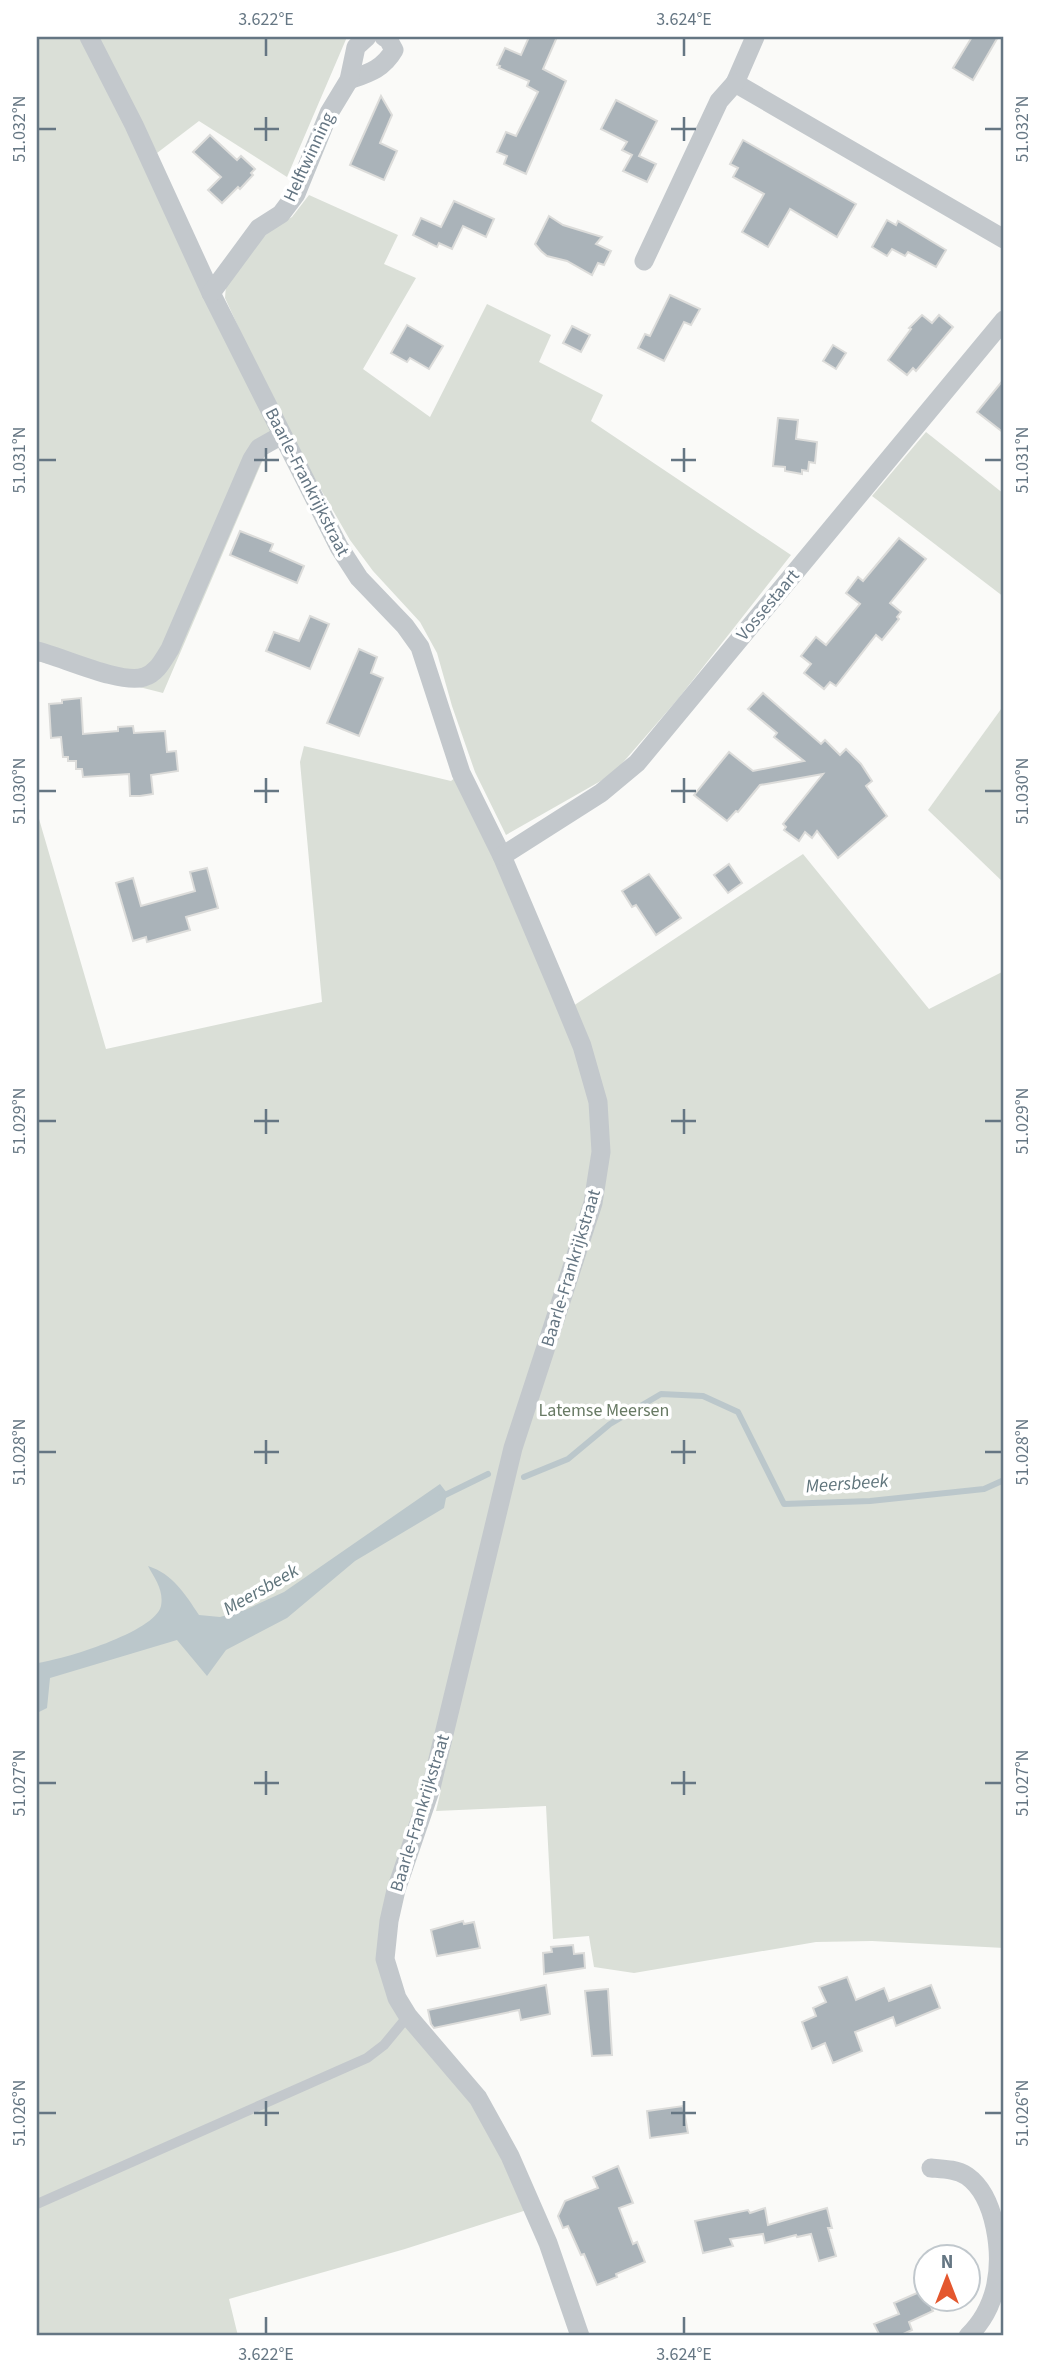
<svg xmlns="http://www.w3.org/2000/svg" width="1041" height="2373" font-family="'Source Sans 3',sans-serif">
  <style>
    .green { fill: #dadfd7 }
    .water { fill: #bbc7cb }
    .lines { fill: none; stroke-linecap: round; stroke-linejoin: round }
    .stream { stroke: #bbc7cb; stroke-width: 6 }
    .building { fill: #aab3b9; stroke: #dcdcda; stroke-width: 2 }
    .lane { stroke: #c3c8cc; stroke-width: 10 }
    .street { stroke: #c3c8cc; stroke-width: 19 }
    .ticks { fill: none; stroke: #657683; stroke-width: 2.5 }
    .labels { text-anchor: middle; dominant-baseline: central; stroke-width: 7; stroke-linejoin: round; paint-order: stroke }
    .street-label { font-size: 18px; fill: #657683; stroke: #fff }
    .park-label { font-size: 18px; fill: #687a64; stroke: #fff }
    .water-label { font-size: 19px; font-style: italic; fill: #60757c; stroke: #fff }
    .neatline { fill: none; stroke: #657683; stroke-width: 2.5 }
    .ticks-label { font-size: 18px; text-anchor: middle; fill: #657683 }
  </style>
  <rect width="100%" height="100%" fill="#fafaf8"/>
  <g class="green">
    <path d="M 37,37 L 83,37 L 277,437 L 264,457 L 163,693 L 37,661 Z"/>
    <path d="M 98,37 L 347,37 L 287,177 L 199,121 L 157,153 Z"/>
    <path d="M 309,195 L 398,235 L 384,264 L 416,278 L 363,369 L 430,417 L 487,304 L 551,335 L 539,362 L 603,395 L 591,421 L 791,555 L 678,699 L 613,774 L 506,835 L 475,772 L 452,706 L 437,653 L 420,622 L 373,571 L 350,540 L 282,422 L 225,298 L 226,285 L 259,241 L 273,228 L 292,217 Z"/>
    <path d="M 926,432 L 1004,494 L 1004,597 L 872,496 Z"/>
    <path d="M 1004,705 L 1004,883 L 928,810 Z"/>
    <path d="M 304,746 L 451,781 L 461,773 L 567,1010 L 803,854 L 929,1009 L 1004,971 L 1004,1948 L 872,1941 L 816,1942 L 634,1973 L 594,1967 L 589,1936 L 553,1939 L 546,1806 L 436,1811 L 441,1790 L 431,1788 L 396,1890 L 390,1979 L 459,2075 L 533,2208 L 405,2249 L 229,2299 L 238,2336 L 37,2336 L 37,812 L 106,1049 L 322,1002 L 300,762 Z"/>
  </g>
  <path class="water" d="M 440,1484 L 447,1493 L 444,1508 L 355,1561 L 287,1618 L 226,1650 L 207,1676 L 177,1640 L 50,1678 L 47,1708 L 39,1712 L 37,1709 L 37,1663 C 62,1660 155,1632 161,1606 C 164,1590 155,1579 148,1566 C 173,1574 185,1594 199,1615 L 220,1617 L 245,1610 L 284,1592 Z"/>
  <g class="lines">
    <g class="stream">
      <path d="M 524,1477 L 568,1459 L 610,1424 L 661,1394 L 703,1396 L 738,1412 L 784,1504 L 870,1501 L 984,1489 L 1004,1480"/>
      <path d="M 441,1497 L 488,1474"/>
    </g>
  </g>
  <g class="building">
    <path d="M 529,37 L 557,37 L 543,69 L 566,81 L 526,174 L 504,164 L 507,156 L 497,152 L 506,132 L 516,136 L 538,92 L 527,86 L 529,81 L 499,68 L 500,66 L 497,65 L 505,48 L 521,55 Z"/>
    <path d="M 972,37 L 998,37 L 973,80 L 953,68 Z"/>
    <path d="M 381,96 L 392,115 L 380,143 L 397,151 L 384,180 L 350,165 Z"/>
    <path d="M 616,100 L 657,121 L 639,156 L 656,164 L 647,182 L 623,171 L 632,155 L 622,150 L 627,142 L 601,129 Z"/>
    <path d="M 210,135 L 237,160 L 241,156 L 255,169 L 251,173 L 253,175 L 240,189 L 238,187 L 222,203 L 208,190 L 221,177 L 193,152 Z"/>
    <path d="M 743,140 L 856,204 L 837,237 L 790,209 L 768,247 L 742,232 L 764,194 L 733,177 L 738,168 L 730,164 Z"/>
    <path d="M 454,201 L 494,219 L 486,237 L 463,226 L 452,249 L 439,243 L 437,247 L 413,235 L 421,218 L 441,227 Z"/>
    <path d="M 549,216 L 563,225 L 602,237 L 596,244 L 611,251 L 604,265 L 598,263 L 592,275 L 567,261 L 547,256 L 541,251 L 535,244 Z"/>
    <path d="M 887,220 L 896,225 L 898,221 L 946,250 L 936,267 L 908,252 L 905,256 L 892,249 L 887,256 L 872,247 Z"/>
    <path d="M 670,295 L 700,309 L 691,325 L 684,322 L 664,361 L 638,348 L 645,334 L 650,336 Z"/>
    <path d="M 922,315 L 932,323 L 939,315 L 953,327 L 916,371 L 913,368 L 907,375 L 888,360 L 911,329 L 909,328 Z"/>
    <path d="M 407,325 L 443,346 L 429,369 L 410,358 L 407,362 L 391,353 Z"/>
    <path d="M 572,326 L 590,335 L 581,352 L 563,343 Z"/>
    <path d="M 833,345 L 846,353 L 836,369 L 823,361 Z"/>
    <path d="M 1004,379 L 1004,433 L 977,412 Z"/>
    <path d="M 778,418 L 798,420 L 796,439 L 817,442 L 815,463 L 809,462 L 808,471 L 802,470 L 802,474 L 785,471 L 785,467 L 773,466 Z"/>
    <path d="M 240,531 L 273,544 L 270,551 L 304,566 L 297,583 L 230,555 Z"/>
    <path d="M 899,538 L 926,559 L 890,603 L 901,612 L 897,617 L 899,619 L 882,640 L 876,635 L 836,686 L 830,682 L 824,689 L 804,673 L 811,664 L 801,656 L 816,637 L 826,645 L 860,604 L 846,593 L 858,577 L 863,581 Z"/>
    <path d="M 310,616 L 329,624 L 310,669 L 266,651 L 274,632 L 299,641 Z"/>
    <path d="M 359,649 L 377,657 L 371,673 L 383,678 L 359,736 L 327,723 Z"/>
    <path d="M 763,693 L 821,744 L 825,740 L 840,755 L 846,749 L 861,764 L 872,781 L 866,786 L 887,816 L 838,858 L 817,831 L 812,838 L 805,832 L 799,841 L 784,830 L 786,827 L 783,824 L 823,774 L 760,785 L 738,812 L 736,811 L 727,821 L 694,795 L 729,752 L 753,771 L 804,761 L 774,737 L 777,733 L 748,709 Z"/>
    <path d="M 81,698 L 83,734 L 118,731 L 118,727 L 133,726 L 134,733 L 165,731 L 167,752 L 176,751 L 178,771 L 151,775 L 153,794 L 140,796 L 130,796 L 129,774 L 83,777 L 82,769 L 76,769 L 76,761 L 68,761 L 68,757 L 63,757 L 61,737 L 51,738 L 49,704 L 62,703 L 62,700 Z"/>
    <path d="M 729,864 L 742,883 L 728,893 L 714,875 Z"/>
    <path d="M 207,868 L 218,908 L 186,917 L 190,930 L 147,942 L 146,937 L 133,941 L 116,883 L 133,878 L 141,906 L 195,891 L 190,872 Z"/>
    <path d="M 649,874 L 681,918 L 656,935 L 636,905 L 632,907 L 622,891 Z"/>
    <path d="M 463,1921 L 464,1924 L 474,1922 L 480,1948 L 437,1956 L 431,1930 Z"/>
    <path d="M 573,1945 L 574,1954 L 584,1953 L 585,1968 L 544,1974 L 543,1953 L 552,1952 L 551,1947 Z"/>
    <path d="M 847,1977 L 856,2000 L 884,1988 L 889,2001 L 931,1985 L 940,2008 L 896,2026 L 893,2017 L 855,2032 L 862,2051 L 833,2063 L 825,2043 L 812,2049 L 802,2022 L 816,2016 L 813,2008 L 826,2002 L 819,1987 Z"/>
    <path d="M 546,1985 L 550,2014 L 521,2020 L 519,2010 L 434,2028 L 431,2024 L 428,2010 Z"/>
    <path d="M 608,1989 L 612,2055 L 592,2056 L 585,1991 Z"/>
    <path d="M 683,2106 L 688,2133 L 650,2138 L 647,2111 Z"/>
    <path d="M 618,2166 L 633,2203 L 619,2208 L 633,2244 L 637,2242 L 645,2262 L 616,2274 L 617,2277 L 597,2285 L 584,2254 L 581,2255 L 568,2226 L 563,2228 L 558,2216 L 565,2201 L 598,2188 L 593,2177 Z"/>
    <path d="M 765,2208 L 768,2225 L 827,2208 L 832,2228 L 828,2228 L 836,2256 L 819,2261 L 811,2234 L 797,2237 L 796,2235 L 765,2243 L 763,2234 L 730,2239 L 733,2246 L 703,2253 L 695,2221 L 748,2210 L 750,2213 Z"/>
    <path d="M 924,2290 L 926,2300 L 928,2300 L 933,2311 L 909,2322 L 912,2330 L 899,2336 L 880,2336 L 874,2324 L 899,2314 L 894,2303 Z"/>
  </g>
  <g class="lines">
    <path class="lane" d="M 37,2204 L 367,2058 L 384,2045 L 408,2016"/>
    <g class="street">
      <path d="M 89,37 L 134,125 L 211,293 L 339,547 L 359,578 L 405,626 L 420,647 L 461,773 L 502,856 L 558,988 L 582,1046 L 598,1102 L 601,1152 L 593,1203 L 513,1448 L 431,1788 L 396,1890 L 389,1921 L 385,1959 L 397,1998 L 408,2016 L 478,2098 L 510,2156 L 548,2243 L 580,2336"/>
      <path d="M 755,37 L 735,83 L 1004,239"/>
      <path d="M 349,80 C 369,73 383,69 394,50 L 388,39 L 384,37"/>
      <path d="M 644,261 L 719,101 L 735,83"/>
      <path d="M 211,293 L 259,228 L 281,214 L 296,194 L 329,113 L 349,80 L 356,47 L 367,37"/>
      <path d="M 37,651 C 62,657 122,685 144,677 C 157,673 163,660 170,649 L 252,459 L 259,448 L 282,435"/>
      <path d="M 502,856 L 601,793 L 637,763 L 1004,320"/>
      <path d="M 931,2168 C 943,2169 956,2169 967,2176 C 984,2188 991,2208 995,2227 C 1003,2266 998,2307 968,2336"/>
    </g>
  </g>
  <path class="ticks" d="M 266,38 L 266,56M 684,38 L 684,56M 266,117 L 266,141M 684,117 L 684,141M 38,129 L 56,129M 254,129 L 279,129M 671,129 L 696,129M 985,129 L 1002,129M 266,448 L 266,472M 684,448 L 684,472M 38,460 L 56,460M 254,460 L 279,460M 671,460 L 696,460M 985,460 L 1002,460M 266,778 L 266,803M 684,778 L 684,803M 38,791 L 56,791M 254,791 L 279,791M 671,791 L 696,791M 985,791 L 1002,791M 266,1109 L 266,1134M 684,1109 L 684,1134M 38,1121 L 56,1121M 254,1121 L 279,1121M 671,1121 L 696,1121M 985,1121 L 1002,1121M 266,1440 L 266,1464M 684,1440 L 684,1464M 38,1452 L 56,1452M 254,1452 L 279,1452M 671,1452 L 696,1452M 985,1452 L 1002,1452M 266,1771 L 266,1795M 684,1771 L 684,1795M 38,1783 L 56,1783M 254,1783 L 279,1783M 671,1783 L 696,1783M 985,1783 L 1002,1783M 266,2101 L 266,2126M 684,2101 L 684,2126M 38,2113 L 56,2113M 254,2113 L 279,2113M 671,2113 L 696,2113M 985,2113 L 1002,2113M 266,2317 L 266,2334M 684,2317 L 684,2334"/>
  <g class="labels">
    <g class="street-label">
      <text transform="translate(309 157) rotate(-65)">Helftwinning</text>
      <text transform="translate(307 482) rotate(63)">Baarle-Frankrijkstraat</text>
      <text transform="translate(768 605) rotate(-50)">Vossestaart</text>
      <text transform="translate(571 1268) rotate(-73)">Baarle-Frankrijkstraat</text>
      <text transform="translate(420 1813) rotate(-73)">Baarle-Frankrijkstraat</text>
    </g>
    <g class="park-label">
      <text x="604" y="1410">Latemse Meersen</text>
    </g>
    <g class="water-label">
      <text transform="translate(847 1484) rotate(-4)">Meersbeek</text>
      <text transform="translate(261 1590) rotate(-30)">Meersbeek</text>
    </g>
  </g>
  <rect width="1041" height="2373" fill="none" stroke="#ffffff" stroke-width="77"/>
  <g transform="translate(947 2278)"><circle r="33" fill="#ffffff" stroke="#c1c8cd" stroke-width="2"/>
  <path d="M0-5L12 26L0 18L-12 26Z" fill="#e4572e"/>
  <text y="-10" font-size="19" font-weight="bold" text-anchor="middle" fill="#657683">N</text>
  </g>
  <rect x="38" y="38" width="964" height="2296" class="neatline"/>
  <g class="ticks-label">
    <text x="266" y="25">3.622°E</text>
    <text x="684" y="25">3.624°E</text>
    <text transform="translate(19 129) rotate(-90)" y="6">51.032°N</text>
    <text transform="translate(1022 129) rotate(-90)" y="6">51.032°N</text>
    <text transform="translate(19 460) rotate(-90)" y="6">51.031°N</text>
    <text transform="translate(1022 460) rotate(-90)" y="6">51.031°N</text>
    <text transform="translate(19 791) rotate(-90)" y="6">51.030°N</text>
    <text transform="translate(1022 791) rotate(-90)" y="6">51.030°N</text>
    <text transform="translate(19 1121) rotate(-90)" y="6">51.029°N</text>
    <text transform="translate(1022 1121) rotate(-90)" y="6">51.029°N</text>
    <text transform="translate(19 1452) rotate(-90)" y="6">51.028°N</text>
    <text transform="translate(1022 1452) rotate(-90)" y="6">51.028°N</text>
    <text transform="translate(19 1783) rotate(-90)" y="6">51.027°N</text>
    <text transform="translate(1022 1783) rotate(-90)" y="6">51.027°N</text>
    <text transform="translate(19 2113) rotate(-90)" y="6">51.026°N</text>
    <text transform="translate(1022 2113) rotate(-90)" y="6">51.026°N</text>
    <text x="266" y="2360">3.622°E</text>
    <text x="684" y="2360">3.624°E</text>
  </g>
</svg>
